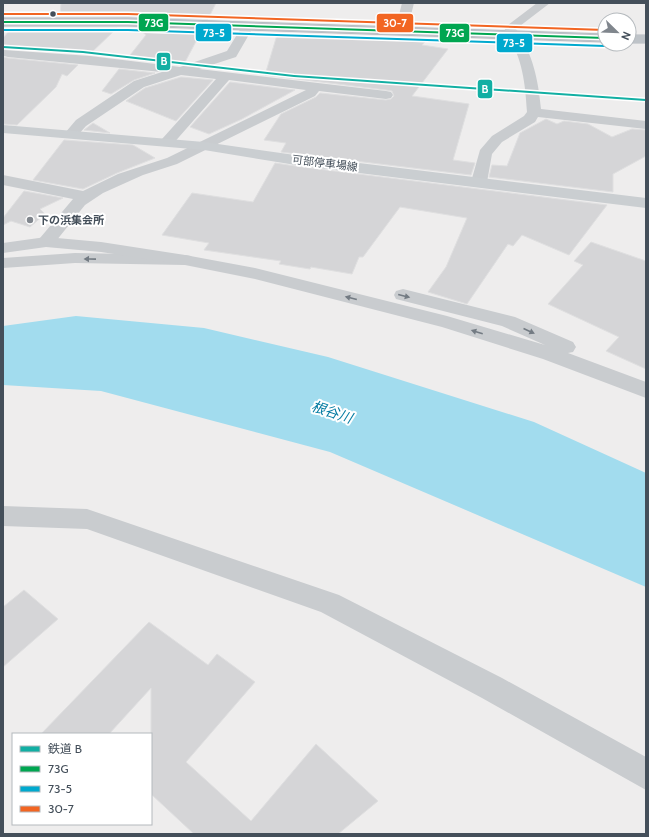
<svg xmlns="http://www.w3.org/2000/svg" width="649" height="837" font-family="Cabin,'Noto Sans JP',sans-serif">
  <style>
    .water { fill: #a2dcee }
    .building { fill: #d5d5d7; stroke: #dfdfe0 }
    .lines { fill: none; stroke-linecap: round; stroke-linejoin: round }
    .trunk-casing { stroke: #b2b7bd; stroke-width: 1 }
    .minor { fill: #c9cccf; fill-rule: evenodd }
    .tertiary { fill: #c9cccf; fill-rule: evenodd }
    .secondary { fill: #caced1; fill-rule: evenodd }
    .trunk { fill: #bec3c8; fill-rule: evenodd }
    .bus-1-casing { stroke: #fff; stroke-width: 3 }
    .bus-2-casing { stroke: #fff; stroke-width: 3 }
    .bus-3-casing { stroke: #fff; stroke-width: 3 }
    .bus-1 { fill: #00a651; fill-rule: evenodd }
    .bus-2 { fill: #00a9ce; fill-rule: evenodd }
    .bus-3 { fill: #f26522; fill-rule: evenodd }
    .rail-1-casing { stroke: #fff; stroke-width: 3 }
    .rail-1 { fill: #12afa3; fill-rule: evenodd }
    .oneway { fill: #737b83 }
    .bus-dot { fill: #444f5a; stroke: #fff; stroke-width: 1.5 }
    .poi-dot { fill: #80868d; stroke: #fff; stroke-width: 1.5 }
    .labels { text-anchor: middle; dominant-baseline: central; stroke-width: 4; stroke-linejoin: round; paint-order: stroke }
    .far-street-label { font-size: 11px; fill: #444f5a; stroke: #fff }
    .far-poi-label { font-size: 11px; font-weight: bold; fill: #444f5a; stroke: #fff; text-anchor: start }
    .water-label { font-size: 14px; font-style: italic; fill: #077da3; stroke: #fff }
    .line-badge { stroke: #fff; stroke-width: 1.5 }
    .badge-label { font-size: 11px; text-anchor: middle; font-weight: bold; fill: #fff }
  </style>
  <rect width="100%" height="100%" fill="#eeeded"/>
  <path class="water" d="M 76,316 L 204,328 L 328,357 L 534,422 L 646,473 L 646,587 L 330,452 L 101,391 L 3,385 L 3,326 Z"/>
  <g class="building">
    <path d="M 61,3 L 216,3 L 208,19 L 60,16 Z"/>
    <path d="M 60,28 L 117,28 L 90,54 L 3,49 L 3,38 L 10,30 L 60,30 Z"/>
    <path d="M 138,28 L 202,30 L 184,64 L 180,65 L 127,59 L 146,35 Z"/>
    <path d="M 277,35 L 425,42 L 422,45 L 448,49 L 412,96 L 469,104 L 453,160 L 475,163 L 471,175 L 281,152 L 286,143 L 264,140 L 281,114 L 316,97 L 320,93 L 386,100 L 391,99 L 394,96 L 392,91 L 386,90 L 265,75 Z"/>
    <path d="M 3,57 L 8,58 L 78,65 L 67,76 L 62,74 L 56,87 L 17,125 L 3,124 Z"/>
    <path d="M 119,69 L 155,73 L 134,80 L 111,94 L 102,91 Z"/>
    <path d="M 181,77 L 213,80 L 176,121 L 126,101 L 145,88 Z"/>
    <path d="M 230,82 L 295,90 L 242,119 L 209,134 L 190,127 Z"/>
    <path d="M 546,119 L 557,124 L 564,121 L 588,124 L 612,137 L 632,129 L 646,130 L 646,156 L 613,174 L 613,192 L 489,177 L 492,165 L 507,166 L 520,133 Z"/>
    <path d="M 93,123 L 110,133 L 84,130 Z"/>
    <path d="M 64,140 L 133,145 L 155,158 L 117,173 L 83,189 L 33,180 Z"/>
    <path d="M 275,163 L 302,167 L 607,205 L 569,255 L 522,235 L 513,246 L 508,244 L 467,304 L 428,292 L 446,267 L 467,218 L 400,207 L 363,257 L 359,257 L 352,274 L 311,267 L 310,269 L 279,264 L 281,261 L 204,250 L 209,243 L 162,235 L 192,193 L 253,202 Z"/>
    <path d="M 24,191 L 63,198 L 40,209 L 45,214 L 30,227 L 11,221 L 3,225 L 3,218 Z"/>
    <path d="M 591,242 L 646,261 L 646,369 L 606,351 L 619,337 L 548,304 L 583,265 L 574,261 Z"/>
    <path d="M 24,590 L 58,619 L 3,667 L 3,607 Z"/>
    <path d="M 149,622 L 208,665 L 217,654 L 255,682 L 186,762 L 251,821 L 316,744 L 378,801 L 338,834 L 194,834 L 151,794 L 151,688 L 109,734 L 41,734 Z"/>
  </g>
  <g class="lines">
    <g class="trunk-casing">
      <g id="trunk">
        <path d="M 3,18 L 128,18 L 605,34 L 605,42 L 128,26 L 3,26 Z"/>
        <rect x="629" y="35" width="17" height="8"/>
      </g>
    </g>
    <g class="minor">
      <path d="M 402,3 L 414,3 L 407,31 L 401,35 L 395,31 Z"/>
      <path d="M 537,3 L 550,3 L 516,29 C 533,55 538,78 541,109 L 646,121 L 646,129 L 538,117 L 535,122 L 502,142 L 492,154 L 487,182 L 485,185 L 473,185 L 471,182 L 480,150 L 492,136 L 524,116 L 527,112 C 525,79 522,57 504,28 Z"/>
      <path d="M 248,22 L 254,26 L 236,57 L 199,69 L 386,91 L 391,92 L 393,95 L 391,98 L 386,99 L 319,91 L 315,96 L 177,164 L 143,175 L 103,193 L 85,205 L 52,246 L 46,247 L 40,246 L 37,242 L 40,238 L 73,199 L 3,185 L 3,175 L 83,191 L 118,174 L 167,158 L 306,90 L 229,80 L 172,145 L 162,145 L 160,142 L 162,139 L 216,79 L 181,75 L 144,87 L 86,126 L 77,136 L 67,136 L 65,133 L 76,120 L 134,81 L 162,72 L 8,57 L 4,56 L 4,50 L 90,56 L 180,67 L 227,51 L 244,23 Z"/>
      <path d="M 75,253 L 185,255 L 255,268 L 447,316 L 545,345 L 502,326 L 396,299 L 394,295 L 396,291 L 403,289 L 515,317 L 573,342 L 576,347 L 573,352 L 568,353 L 646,382 L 646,398 L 543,359 L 442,327 L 255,279 L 185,265 L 75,263 L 3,268 L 3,258 Z"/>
      <path d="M 3,506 L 87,509 L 339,595 L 502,678 L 646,757 L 646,790 L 482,698 L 321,612 L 87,529 L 3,526 Z"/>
    </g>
    <path class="tertiary" d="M 46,237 L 101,242 L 185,255 L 191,256 L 194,260 L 191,264 L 185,265 L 101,252 L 46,247 L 3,253 L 3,243 Z"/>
    <path class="secondary" d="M 3,125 L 204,142 L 302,156 L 646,198 L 646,208 L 302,166 L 204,150 L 3,133 Z"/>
    <use href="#trunk" class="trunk"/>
    <g class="bus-1-casing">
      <path id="bus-1" d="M 3,21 L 128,21 L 605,37 L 605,39 L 128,23 L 3,23 Z"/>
    </g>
    <g class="bus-2-casing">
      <path id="bus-2" d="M 3,29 L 128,29 L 605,45 L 607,46 L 605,47 L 128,31 L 3,31 Z"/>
    </g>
    <g class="bus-3-casing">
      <path id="bus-3" d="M 3,13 L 128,13 L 605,29 L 605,31 L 128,15 L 3,15 Z"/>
    </g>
    <use href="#bus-1" class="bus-1"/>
    <use href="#bus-2" class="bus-2"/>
    <use href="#bus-3" class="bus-3"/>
    <g class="rail-1-casing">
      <path id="rail-1" d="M 3,46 L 83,51 L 294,75 L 646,99 L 646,101 L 294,77 L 83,53 L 3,48 Z"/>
    </g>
    <use href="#rail-1" class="rail-1"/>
  </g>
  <defs><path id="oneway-solid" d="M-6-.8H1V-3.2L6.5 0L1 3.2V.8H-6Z"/></defs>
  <g class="oneway">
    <use href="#oneway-solid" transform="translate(90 259) rotate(-179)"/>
    <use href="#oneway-solid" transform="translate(404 296) rotate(14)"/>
    <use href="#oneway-solid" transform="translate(351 298) rotate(-166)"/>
    <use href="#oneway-solid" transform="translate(529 331) rotate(24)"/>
    <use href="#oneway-solid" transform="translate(477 332) rotate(-163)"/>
  </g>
  <circle class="bus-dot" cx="53" cy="14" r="3.5"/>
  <circle class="poi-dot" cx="30" cy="220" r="4"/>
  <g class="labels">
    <g class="far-street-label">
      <text transform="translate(325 163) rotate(7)">可部停車場線</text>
    </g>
    <g class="far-poi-label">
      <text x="38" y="220">下の浜集会所</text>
    </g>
    <g class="water-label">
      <text transform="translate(332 412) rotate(18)">根谷川</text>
    </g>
  </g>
  <g class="line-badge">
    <rect x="138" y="13" width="31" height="19" rx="4" fill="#00a651"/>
    <rect x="376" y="13" width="38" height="20" rx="4" fill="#f26522"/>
    <rect x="195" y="23" width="37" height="19" rx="4" fill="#00a9ce"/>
    <rect x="439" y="23" width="31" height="20" rx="4" fill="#00a651"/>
    <rect x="496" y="33" width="37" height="20" rx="4" fill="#00a9ce"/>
    <rect x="156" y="52" width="15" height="19" rx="4" fill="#12afa3"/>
    <rect x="477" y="79" width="16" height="20" rx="4" fill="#12afa3"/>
  </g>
  <g class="badge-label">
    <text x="154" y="27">73G</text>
    <text x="395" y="27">30-7</text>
    <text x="214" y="37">73-5</text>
    <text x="455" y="37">73G</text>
    <text x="514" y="47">73-5</text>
    <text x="164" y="65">B</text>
    <text x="485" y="93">B</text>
  </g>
  <rect width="649" height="837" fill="none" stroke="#444f5a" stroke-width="8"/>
  <rect x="12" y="733" width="140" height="92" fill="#ffffff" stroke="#b4b9bd"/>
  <rect x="20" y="746" width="20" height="6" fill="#12afa3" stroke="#b4b9bd"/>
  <text x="48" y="753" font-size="12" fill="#444f5a">鉄道 B</text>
  <rect x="20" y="766" width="20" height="6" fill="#00a651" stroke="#b4b9bd"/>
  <text x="48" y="773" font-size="12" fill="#444f5a">73G</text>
  <rect x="20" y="786" width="20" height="6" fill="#00a9ce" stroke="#b4b9bd"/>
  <text x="48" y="793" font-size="12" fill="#444f5a">73-5</text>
  <rect x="20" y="806" width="20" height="6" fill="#f26522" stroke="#b4b9bd"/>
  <text x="48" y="813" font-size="12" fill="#444f5a">30-7</text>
  <g transform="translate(617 32) rotate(113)"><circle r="19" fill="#ffffff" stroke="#b4b9bd"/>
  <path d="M0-3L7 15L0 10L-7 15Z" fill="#80868d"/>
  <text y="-6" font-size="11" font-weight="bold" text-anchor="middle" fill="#444f5a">N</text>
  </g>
</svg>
